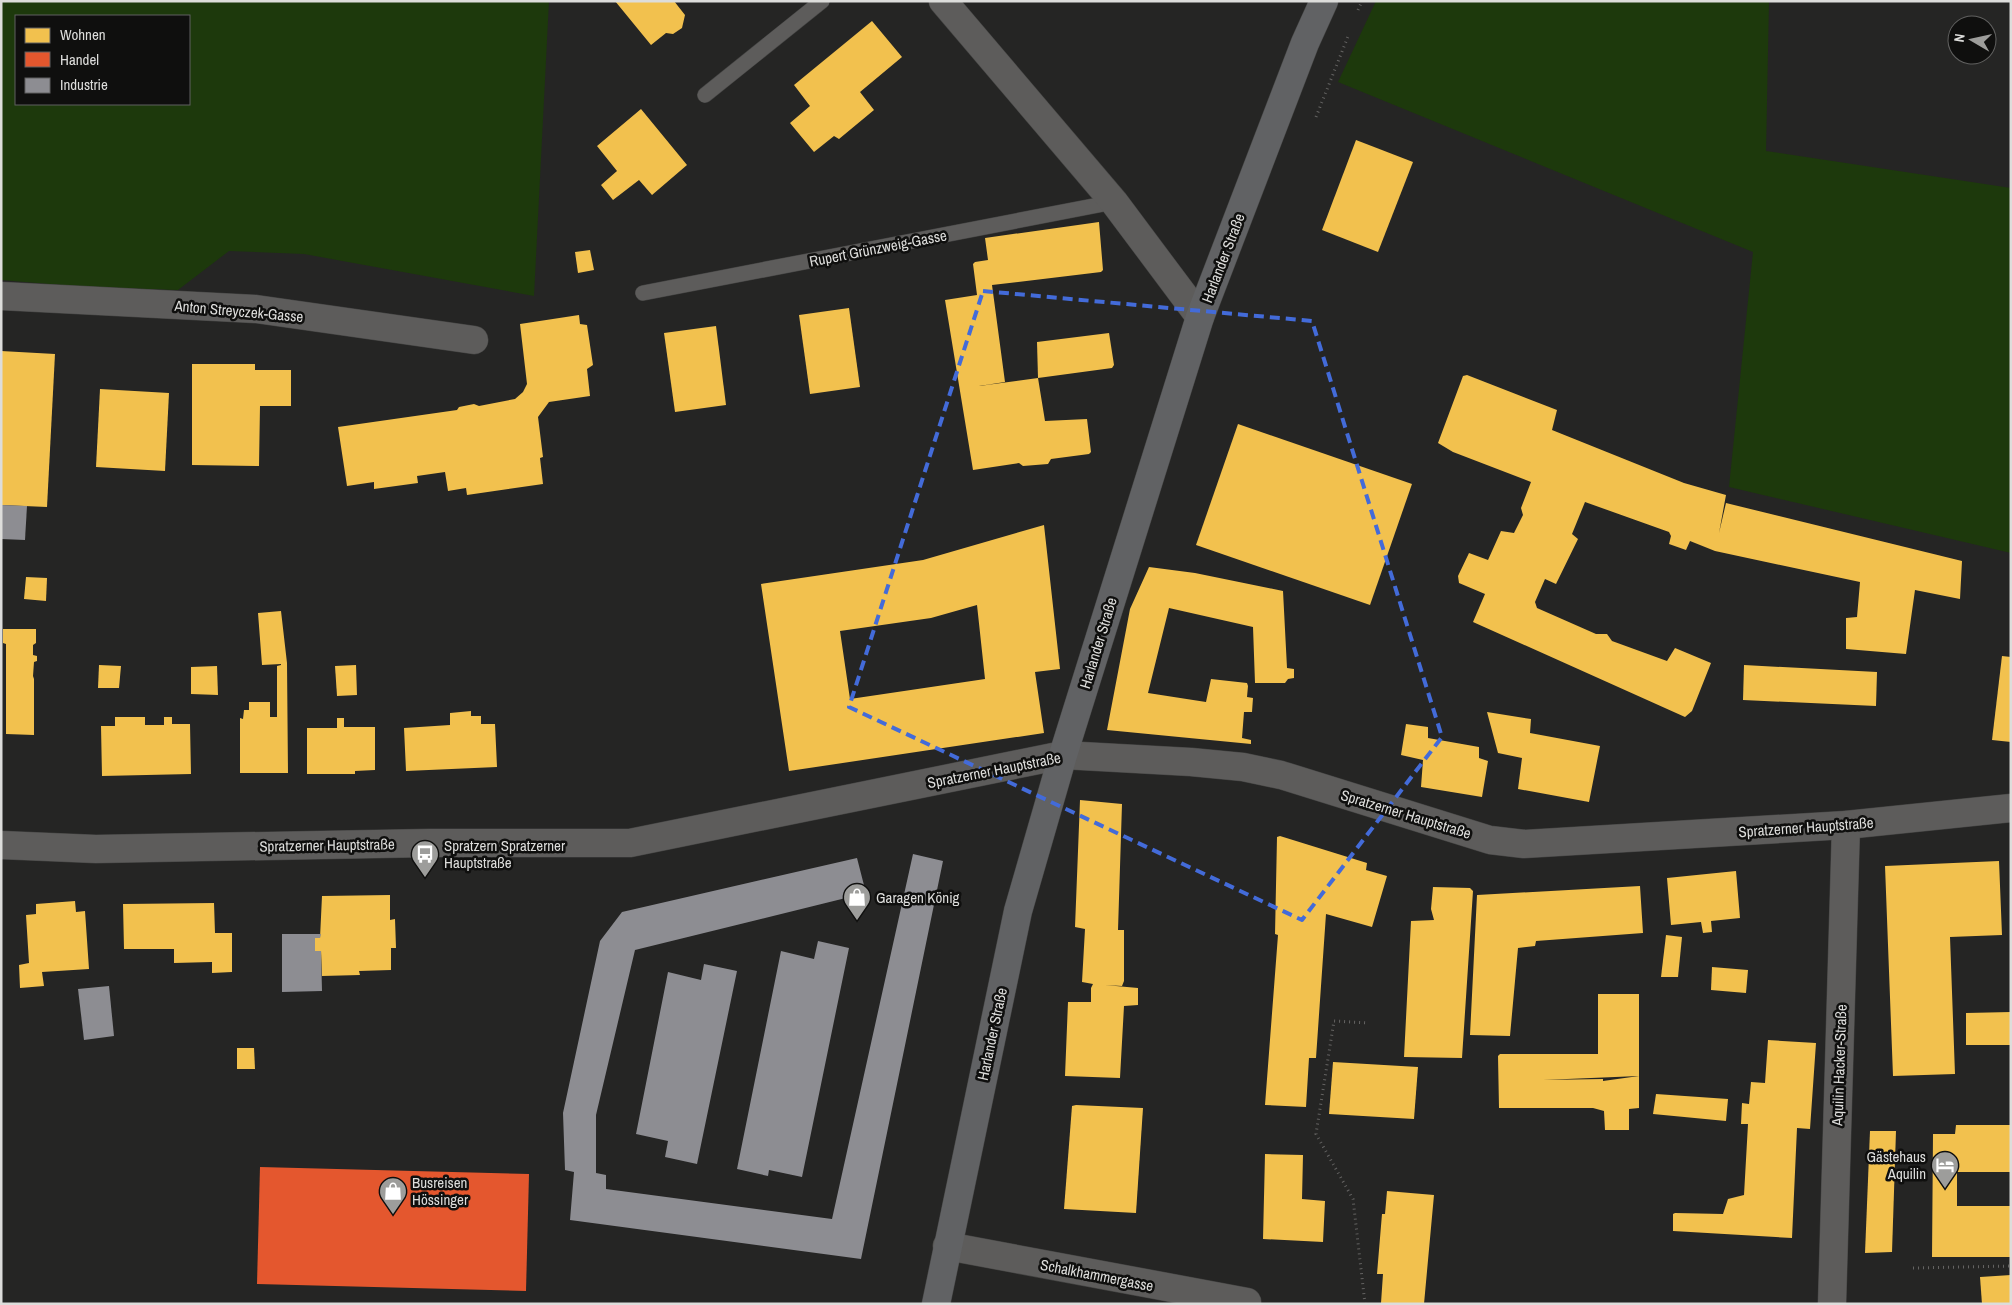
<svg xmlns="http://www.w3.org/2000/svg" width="2012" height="1305" font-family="'Archivo Narrow',sans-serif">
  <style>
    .green { fill: #1d390c; fill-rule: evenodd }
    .homes { fill: #f2c14e; fill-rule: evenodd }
    .shops { fill: #e4572e }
    .industry { fill: #8d8d92 }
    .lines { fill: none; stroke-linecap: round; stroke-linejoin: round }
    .lane-casing { stroke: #434342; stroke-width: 16 }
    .street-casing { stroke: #434342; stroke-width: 29 }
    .secondary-casing { stroke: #434342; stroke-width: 29 }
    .path { stroke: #646362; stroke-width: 3; stroke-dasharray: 1 4; stroke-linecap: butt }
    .lane { stroke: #5d5c5b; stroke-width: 15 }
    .street { stroke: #5d5c5b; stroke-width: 28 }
    .secondary { stroke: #616264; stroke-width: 28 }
    .marked { fill: none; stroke: #436bd9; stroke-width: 4; stroke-dasharray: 10 6; stroke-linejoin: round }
    .labels { text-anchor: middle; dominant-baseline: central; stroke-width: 5; stroke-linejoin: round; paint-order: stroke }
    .street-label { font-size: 15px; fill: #dddddb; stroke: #0f0f0e }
    .poi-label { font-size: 15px; fill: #dddddb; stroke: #0f0f0e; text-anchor: start }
  </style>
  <rect width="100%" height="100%" fill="#252524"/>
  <g class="green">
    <path d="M 1,1 L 549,1 L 534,296 L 304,254 L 229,251 L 178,290 L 85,287 L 1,280 ZM 16,16 L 189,16 L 189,104 L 16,104 Z"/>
    <path d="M 1376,1 L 1769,1 L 1766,151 L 2011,188 L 2011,553 L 1729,487 L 1753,252 L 1338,82 Z"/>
  </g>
  <g class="homes">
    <path d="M 615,1 L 674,1 L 685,15 L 682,28 L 673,34 L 666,33 L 651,45 Z"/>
    <path d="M 872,21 L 902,57 L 860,92 L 874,110 L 839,139 L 834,136 L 814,152 L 790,123 L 810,106 L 794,85 Z"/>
    <path d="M 641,109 L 687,165 L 652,195 L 639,180 L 613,200 L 601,185 L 617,171 L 597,146 Z"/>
    <path d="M 1356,140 L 1413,162 L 1378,252 L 1322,230 Z"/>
    <path d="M 1099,222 L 1103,270 L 1101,272 L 992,285 L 1005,382 L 979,386 L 1038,378 L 1045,421 L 1087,419 L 1091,452 L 1089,454 L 1051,459 L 1048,464 L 1023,466 L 1019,463 L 973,470 L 945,300 L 977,295 L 973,264 L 975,262 L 988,260 L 985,238 Z"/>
    <path d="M 590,250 L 594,270 L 578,273 L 575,252 Z"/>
    <path d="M 849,308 L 860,387 L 810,394 L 799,315 Z"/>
    <path d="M 579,315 L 580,324 L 587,325 L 593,365 L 587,369 L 590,396 L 549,402 L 538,417 L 543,457 L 540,458 L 543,484 L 467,495 L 466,488 L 448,491 L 445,472 L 417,476 L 418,483 L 374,489 L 374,482 L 347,486 L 338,427 L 457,410 L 459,407 L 474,404 L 479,406 L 515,399 L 523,392 L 527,384 L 520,324 Z"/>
    <path d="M 716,326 L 726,405 L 675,412 L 664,333 Z"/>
    <path d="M 1109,333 L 1114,365 L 1112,368 L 1038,378 L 1037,342 Z"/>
    <path d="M 1,351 L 55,354 L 47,507 L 1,505 Z"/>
    <path d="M 192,364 L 255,364 L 255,370 L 291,370 L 291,406 L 260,406 L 259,466 L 192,465 Z"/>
    <path d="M 1467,375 L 1557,410 L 1552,430 L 1684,483 L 1726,495 L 1719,533 L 1726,503 L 1962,561 L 1960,599 L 1915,590 L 1906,654 L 1846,649 L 1846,618 L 1857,617 L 1860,582 L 1715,551 L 1690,541 L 1686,550 L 1669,544 L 1671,536 L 1669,532 L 1585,502 L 1572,534 L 1578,539 L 1556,584 L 1545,579 L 1535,602 L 1537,608 L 1596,634 L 1607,634 L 1612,641 L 1667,661 L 1675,648 L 1711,663 L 1692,711 L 1685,717 L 1473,622 L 1485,594 L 1459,583 L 1458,576 L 1469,553 L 1488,560 L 1501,531 L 1514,533 L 1523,515 L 1521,508 L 1531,482 L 1453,452 L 1438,443 L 1463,376 Z"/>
    <path d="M 100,389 L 169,393 L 165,471 L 96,467 Z"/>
    <path d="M 1238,424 L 1412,484 L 1370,605 L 1196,545 Z"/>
    <path d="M 1044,525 L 1060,669 L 1035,672 L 1044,733 L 789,771 L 761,584 L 923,560 ZM 977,605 L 985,679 L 850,699 L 840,631 L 931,618 Z"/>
    <path d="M 1149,567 L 1195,573 L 1283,591 L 1287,668 L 1294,669 L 1294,678 L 1288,679 L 1285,683 L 1255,683 L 1253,627 L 1169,608 L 1148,693 L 1206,702 L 1211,679 L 1247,683 L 1248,686 L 1247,697 L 1253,698 L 1252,712 L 1244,712 L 1242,738 L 1251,740 L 1251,744 L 1107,730 L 1130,609 Z"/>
    <path d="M 26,577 L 47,578 L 46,601 L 24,599 Z"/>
    <path d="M 281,611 L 287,663 L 288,773 L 240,773 L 240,718 L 243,719 L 244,710 L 249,710 L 249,702 L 270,702 L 270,717 L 277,717 L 277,666 L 281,665 L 281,664 L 262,665 L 258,613 Z"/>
    <path d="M 3,629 L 36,629 L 36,643 L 33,645 L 33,655 L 37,656 L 37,661 L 34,662 L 33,676 L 34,679 L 34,735 L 6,734 L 6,644 L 3,643 Z"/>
    <path d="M 2002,656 L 2011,657 L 2011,742 L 1992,740 Z"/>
    <path d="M 99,665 L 121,666 L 119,688 L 98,688 Z"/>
    <path d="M 356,665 L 357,695 L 337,696 L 335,666 Z"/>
    <path d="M 1744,665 L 1877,672 L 1876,706 L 1743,700 Z"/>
    <path d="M 217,666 L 218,695 L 191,694 L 191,667 Z"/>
    <path d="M 471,711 L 471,716 L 481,716 L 481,724 L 495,724 L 497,767 L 406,771 L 404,728 L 450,725 L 450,713 Z"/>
    <path d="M 1487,712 L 1531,719 L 1530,733 L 1600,746 L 1589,802 L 1518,789 L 1522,758 L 1498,753 Z"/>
    <path d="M 115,717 L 145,717 L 145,725 L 164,725 L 164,717 L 172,717 L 172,724 L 190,724 L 191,774 L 102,776 L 101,726 L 115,726 Z"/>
    <path d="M 337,718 L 344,718 L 344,727 L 375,727 L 375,770 L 355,771 L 355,774 L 307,774 L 307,728 L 337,728 Z"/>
    <path d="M 1406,724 L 1428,727 L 1428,738 L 1479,747 L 1479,758 L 1488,761 L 1482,797 L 1421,787 L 1423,760 L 1401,755 Z"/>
    <path d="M 1080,800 L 1122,804 L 1118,930 L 1124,930 L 1124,981 L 1122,986 L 1105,985 L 1138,988 L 1138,1005 L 1124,1006 L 1120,1078 L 1065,1076 L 1068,1002 L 1091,1002 L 1091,988 L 1093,984 L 1082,982 L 1085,929 L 1075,927 Z"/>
    <path d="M 1280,836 L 1367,863 L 1366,870 L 1387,876 L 1372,927 L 1326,914 L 1316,1058 L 1309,1058 L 1306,1107 L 1265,1105 L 1278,935 L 1275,934 L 1277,837 Z"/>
    <path d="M 1999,861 L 2002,935 L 1950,937 L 1955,1074 L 1893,1076 L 1885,866 Z"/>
    <path d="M 1736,871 L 1740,918 L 1711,921 L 1712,932 L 1703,933 L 1701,922 L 1671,925 L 1667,878 Z"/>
    <path d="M 1640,886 L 1643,933 L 1536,941 L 1535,946 L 1518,948 L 1510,1036 L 1470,1035 L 1477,895 Z"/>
    <path d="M 1433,887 L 1470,888 L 1473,891 L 1462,1058 L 1404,1057 L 1411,921 L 1434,920 L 1431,909 Z"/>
    <path d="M 390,895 L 390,920 L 395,919 L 396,948 L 391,948 L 391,970 L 359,971 L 360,975 L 322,976 L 321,951 L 315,951 L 315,938 L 320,938 L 322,896 Z"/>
    <path d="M 75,901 L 76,912 L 85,911 L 89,969 L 42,972 L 44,986 L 20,988 L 19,965 L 29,963 L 26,915 L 36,914 L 36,904 Z"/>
    <path d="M 214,903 L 215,933 L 232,933 L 232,972 L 212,973 L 212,962 L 174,963 L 174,949 L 124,949 L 123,904 Z"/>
    <path d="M 1666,935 L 1682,937 L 1678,977 L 1661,977 Z"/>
    <path d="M 1712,967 L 1748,970 L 1746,993 L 1711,990 Z"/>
    <path d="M 1598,994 L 1639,994 L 1639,1076 L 1543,1080 L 1603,1079 L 1603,1081 L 1639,1076 L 1639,1108 L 1629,1109 L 1629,1130 L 1605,1130 L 1604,1111 L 1593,1108 L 1499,1108 L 1498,1056 L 1500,1054 L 1598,1054 Z"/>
    <path d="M 2011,1012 L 2011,1045 L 1966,1045 L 1966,1013 Z"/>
    <path d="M 1768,1040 L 1816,1043 L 1810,1129 L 1797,1128 L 1792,1238 L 1673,1231 L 1673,1214 L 1675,1213 L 1723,1214 L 1728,1199 L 1744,1195 L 1748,1124 L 1741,1124 L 1742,1103 L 1749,1104 L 1751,1082 L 1765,1083 Z"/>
    <path d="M 237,1048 L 254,1048 L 255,1069 L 237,1069 Z"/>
    <path d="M 1333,1062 L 1418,1067 L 1414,1119 L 1329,1114 Z"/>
    <path d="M 1656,1094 L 1728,1099 L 1726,1121 L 1653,1114 Z"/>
    <path d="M 1076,1105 L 1143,1108 L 1136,1213 L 1064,1209 L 1072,1106 Z"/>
    <path d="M 1956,1125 L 2011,1125 L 2011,1172 L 1957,1172 L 1957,1206 L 2011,1206 L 2011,1257 L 1932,1257 L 1933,1134 L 1955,1134 Z"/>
    <path d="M 1870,1131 L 1896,1131 L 1892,1252 L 1865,1253 Z"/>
    <path d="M 1265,1154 L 1303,1155 L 1302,1199 L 1325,1201 L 1323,1242 L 1263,1239 Z"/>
    <path d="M 1387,1191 L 1434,1195 L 1424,1304 L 1381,1303 L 1383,1274 L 1377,1274 L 1382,1214 L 1385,1214 Z"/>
    <path d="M 2011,1275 L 2011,1304 L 1982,1304 L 1980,1277 Z"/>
  </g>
  <path class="shops" d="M 260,1167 L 529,1174 L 526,1291 L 257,1284 Z"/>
  <g class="industry">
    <path d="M 1,505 L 27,506 L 25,540 L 1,539 Z"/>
    <path d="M 913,854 L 943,861 L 861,1259 L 570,1220 L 574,1172 L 565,1170 L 563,1113 L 600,941 L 622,912 L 857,858 L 866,893 L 635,950 L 596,1115 L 596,1173 L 606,1175 L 606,1189 L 832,1219 Z"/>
    <path d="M 282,934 L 321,934 L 320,938 L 315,938 L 315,951 L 321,951 L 322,991 L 282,992 Z"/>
    <path d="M 818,941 L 849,948 L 802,1177 L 769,1170 L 768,1176 L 737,1169 L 781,951 L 814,959 Z"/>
    <path d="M 704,964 L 737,971 L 697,1164 L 665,1157 L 668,1141 L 636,1134 L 668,972 L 701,980 Z"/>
    <path d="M 109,986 L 114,1036 L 84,1040 L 78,989 Z"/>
  </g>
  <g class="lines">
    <g class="lane-casing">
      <g id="lane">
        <path d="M 705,95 L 822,1"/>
        <path d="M 643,293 L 1114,202"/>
      </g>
    </g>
    <g class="street-casing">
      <g id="street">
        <path d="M 943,1 L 1114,202 L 1200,317"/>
        <path d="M 1,296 L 256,309 L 474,340"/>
        <path d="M 1,845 L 96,849 L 429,843 L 630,843 L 1063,755 L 1191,762 L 1243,767 L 1281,775 L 1490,840 L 1524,844 L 1846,825 L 2011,808"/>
        <path d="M 947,1246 L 1247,1302"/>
        <path d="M 1832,1304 L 1846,825"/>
      </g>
    </g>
    <g class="secondary-casing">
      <path id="secondary" d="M 936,1304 L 1018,911 L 1063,755 L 1200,317 L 1305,43 L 1324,1"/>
    </g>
    <g class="path">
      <path d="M 1358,10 L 1362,1"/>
      <path d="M 1316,117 L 1349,34"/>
      <path d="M 1913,1268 L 2011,1266"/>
      <path d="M 1365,1304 L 1353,1199 L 1316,1134 L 1334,1021 L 1369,1023"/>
    </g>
    <use href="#lane" class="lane"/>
    <use href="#street" class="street"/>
    <use href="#secondary" class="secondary"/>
  </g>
  <path class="marked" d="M 983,291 L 1312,321 L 1442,737 L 1302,920 L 849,707 Z"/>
  <defs>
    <g id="bus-pin" transform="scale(1.4375)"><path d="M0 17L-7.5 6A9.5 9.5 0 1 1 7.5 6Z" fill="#9d9d9b" stroke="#0f0f0e"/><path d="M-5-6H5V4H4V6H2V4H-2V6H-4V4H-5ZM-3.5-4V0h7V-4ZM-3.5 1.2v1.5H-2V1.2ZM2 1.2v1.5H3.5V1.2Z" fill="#fff"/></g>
    <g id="shop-pin" transform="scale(1.4375)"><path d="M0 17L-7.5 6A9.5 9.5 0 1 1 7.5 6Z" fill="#9d9d9b" stroke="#0f0f0e"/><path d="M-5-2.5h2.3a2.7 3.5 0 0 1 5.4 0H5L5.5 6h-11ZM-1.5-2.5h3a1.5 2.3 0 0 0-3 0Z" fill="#fff"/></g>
    <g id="hotel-pin" transform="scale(1.4375)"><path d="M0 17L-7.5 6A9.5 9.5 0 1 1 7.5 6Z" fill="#9d9d9b" stroke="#0f0f0e"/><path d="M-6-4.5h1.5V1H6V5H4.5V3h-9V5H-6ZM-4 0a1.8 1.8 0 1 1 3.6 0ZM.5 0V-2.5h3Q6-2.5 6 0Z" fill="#fff"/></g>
  </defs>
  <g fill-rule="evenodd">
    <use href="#bus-pin" x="425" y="854"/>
    <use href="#shop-pin" x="857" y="897"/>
    <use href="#hotel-pin" x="1945" y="1165"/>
    <use href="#shop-pin" x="393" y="1191"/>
  </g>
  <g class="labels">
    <g class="street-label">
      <text transform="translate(878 248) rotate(-11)">Rupert Grünzweig-Gasse</text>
      <text transform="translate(1223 258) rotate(-69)">Harlander Straße</text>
      <text transform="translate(239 311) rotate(5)">Anton Streyczek-Gasse</text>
      <text transform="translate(1098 643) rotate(-73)">Harlander Straße</text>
      <text transform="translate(994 770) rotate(-11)">Spratzerner Hauptstraße</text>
      <text transform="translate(1406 814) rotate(17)">Spratzerner Hauptstraße</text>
      <text transform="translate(1806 827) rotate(-4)">Spratzerner Hauptstraße</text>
      <text transform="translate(327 845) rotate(-1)">Spratzerner Hauptstraße</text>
      <text transform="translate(992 1034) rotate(-78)">Harlander Straße</text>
      <text transform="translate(1839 1065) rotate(-88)">Aquilin Hacker-Straße</text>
      <text transform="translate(1097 1275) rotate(11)">Schalkhammergasse</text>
    </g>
    <g class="poi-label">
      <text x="444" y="845">Spratzern Spratzerner<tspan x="444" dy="17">Hauptstraße</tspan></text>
      <text x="876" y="897">Garagen König</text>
      <text x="1926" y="1156" text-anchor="end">Gästehaus<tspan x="1926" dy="17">Aquilin</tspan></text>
      <text x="412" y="1182">Busreisen<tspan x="412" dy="17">Hössinger</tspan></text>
    </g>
  </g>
  <rect width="2012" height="1305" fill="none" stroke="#dddddb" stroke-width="5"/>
  <rect x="15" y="15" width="175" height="90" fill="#0f0f0e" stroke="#616160"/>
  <rect x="25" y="28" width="25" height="15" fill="#f2c14e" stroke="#616160"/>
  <text x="60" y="40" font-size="15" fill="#dddddb">Wohnen</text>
  <rect x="25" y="52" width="25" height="15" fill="#e4572e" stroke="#616160"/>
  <text x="60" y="65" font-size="15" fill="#dddddb">Handel</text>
  <rect x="25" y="78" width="25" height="15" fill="#8d8d92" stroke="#616160"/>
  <text x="60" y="90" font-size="15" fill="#dddddb">Industrie</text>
  <g transform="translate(1972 40) rotate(279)"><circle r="24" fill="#0f0f0e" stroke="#616160"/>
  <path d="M0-4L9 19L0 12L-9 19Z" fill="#9d9d9b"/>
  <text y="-8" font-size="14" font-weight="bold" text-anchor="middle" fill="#dddddb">N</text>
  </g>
</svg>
